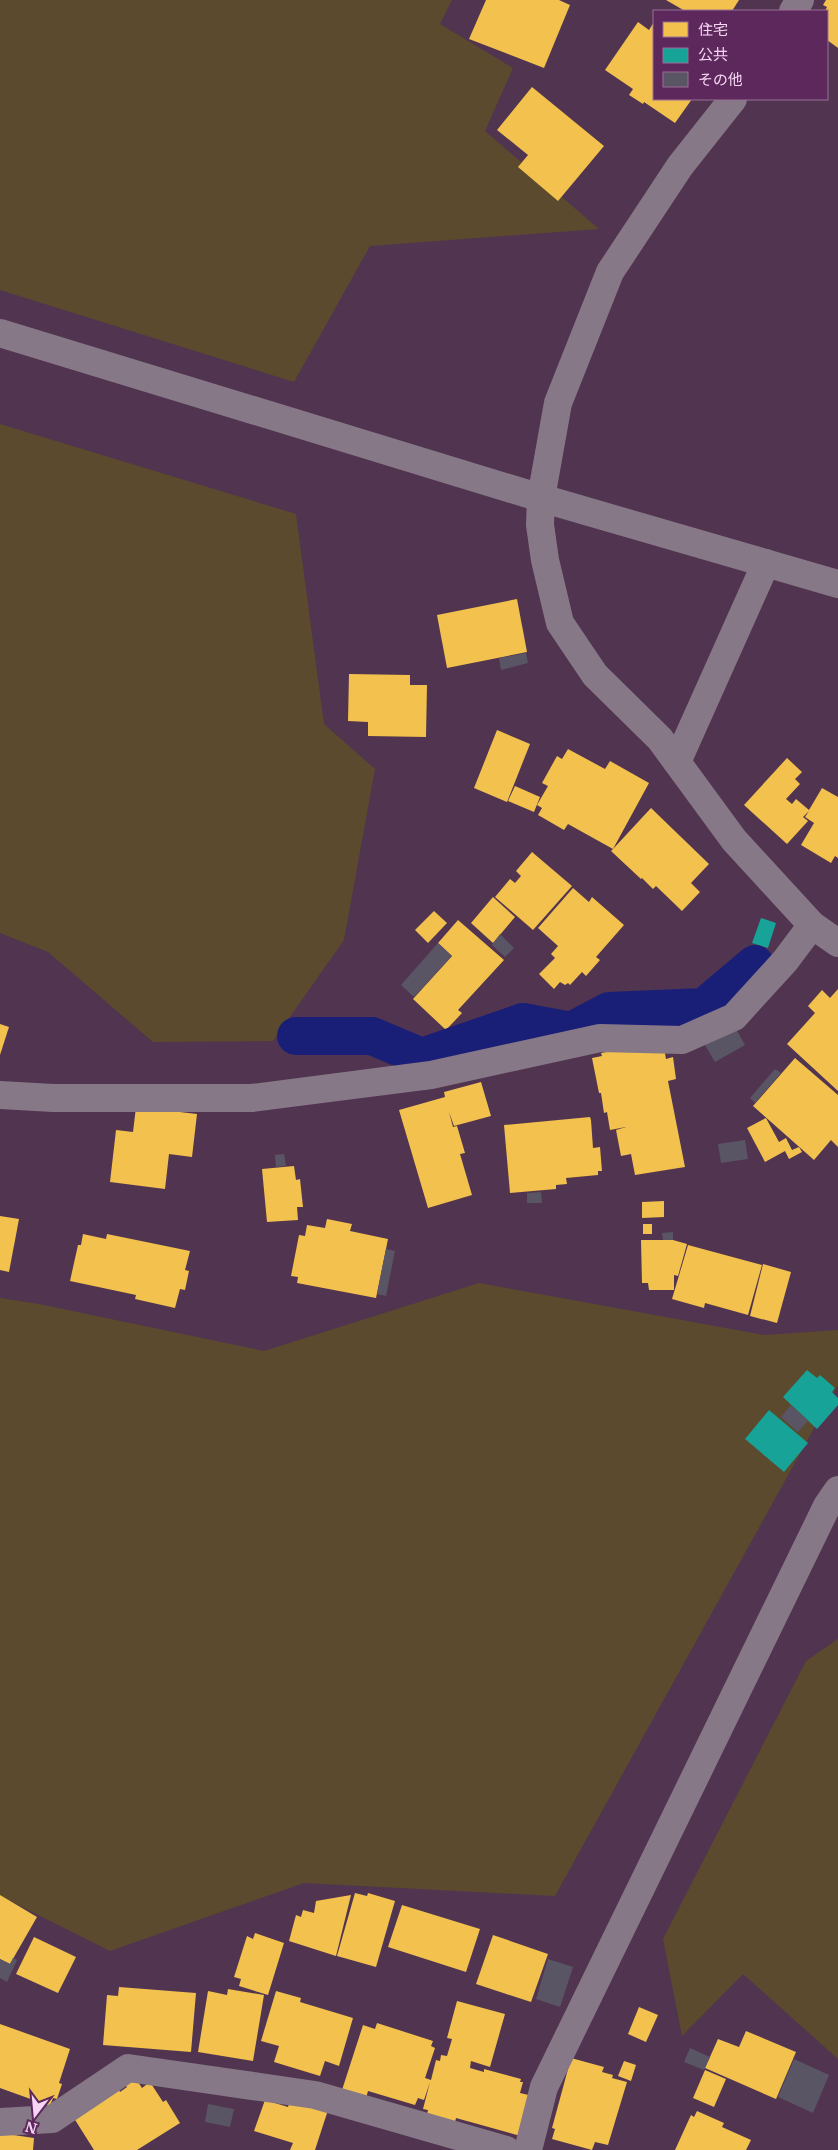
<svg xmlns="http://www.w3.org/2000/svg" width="838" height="2150" font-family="Merriweather,'Noto Sans JP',serif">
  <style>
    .green { fill: #5b4a2d }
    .homes { fill: #f2c14e }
    .public { fill: #17a398 }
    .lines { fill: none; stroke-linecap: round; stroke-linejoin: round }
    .canal { stroke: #191f77; stroke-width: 38 }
    .building { fill: #595565 }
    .minor { stroke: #877887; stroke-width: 28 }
  </style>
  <rect width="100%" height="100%" fill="#513450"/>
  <g class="green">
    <path d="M 0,0 L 452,0 L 440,24 L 513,68 L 485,131 L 599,229 L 370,246 L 294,382 L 0,290 Z"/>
    <path d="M 0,424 L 296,514 L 324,724 L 375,769 L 344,940 L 273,1041 L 153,1042 L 48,952 L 0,933 Z"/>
    <path d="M 479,1283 L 764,1335 L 838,1330 L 838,1385 L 555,1896 L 304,1883 L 110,1951 L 0,1896 L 0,1298 L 39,1304 L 264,1351 Z"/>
    <path d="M 838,1639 L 838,2059 L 743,1974 L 682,2036 L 663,1939 L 806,1661 Z"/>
  </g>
  <g class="homes">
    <path d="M 486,0 L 559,0 L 570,5 L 544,68 L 469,39 Z"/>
    <path d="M 666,0 L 739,0 L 732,11 L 685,11 Z"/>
    <path d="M 826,0 L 838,0 L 838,48 L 827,40 L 827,11 L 825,11 L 827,7 L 823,5 Z"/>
    <path d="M 638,22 L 649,30 L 654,22 L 654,99 L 692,99 L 675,123 L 644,102 L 643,104 L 629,95 L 633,89 L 605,70 Z"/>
    <path d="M 532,87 L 604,146 L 558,201 L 518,167 L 528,155 L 497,130 Z"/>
    <path d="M 517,599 L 527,652 L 447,668 L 437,615 Z"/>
    <path d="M 349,674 L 410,675 L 410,685 L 427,685 L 426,737 L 368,736 L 368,722 L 348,721 Z"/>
    <path d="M 497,730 L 530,744 L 507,802 L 474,788 Z"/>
    <path d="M 568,749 L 605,769 L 610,761 L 649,783 L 613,849 L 651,808 L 709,864 L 691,883 L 700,892 L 682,911 L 656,886 L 653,889 L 642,878 L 641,879 L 611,851 L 613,849 L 568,824 L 564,830 L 538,815 L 542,808 L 537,805 L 548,786 L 542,783 L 557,756 L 562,759 Z"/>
    <path d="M 787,758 L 802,772 L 795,779 L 800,784 L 786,799 L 792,804 L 796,799 L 809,810 L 822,788 L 838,797 L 838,858 L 835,856 L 831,863 L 801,845 L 814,823 L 805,817 L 809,811 L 803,817 L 808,821 L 787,844 L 744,805 Z"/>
    <path d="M 515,786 L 540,797 L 534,812 L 508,801 Z"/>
    <path d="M 532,852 L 572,886 L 533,930 L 495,897 L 510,879 L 515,883 L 521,876 L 516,871 Z"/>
    <path d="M 573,888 L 589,902 L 592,897 L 624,925 L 596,957 L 600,960 L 586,976 L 582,972 L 570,985 L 568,983 L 565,985 L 560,982 L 554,989 L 539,974 L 555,958 L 551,954 L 558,946 L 538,928 Z"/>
    <path d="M 493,897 L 515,917 L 493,943 L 471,923 Z"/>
    <path d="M 434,911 L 447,923 L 428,943 L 415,930 Z"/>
    <path d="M 458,920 L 504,960 L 458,1010 L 462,1013 L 446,1030 L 413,999 L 452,956 L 438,943 Z"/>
    <path d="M 838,989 L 838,1091 L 787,1044 L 815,1013 L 808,1006 L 822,990 L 830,998 Z"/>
    <path d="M 0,1024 L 9,1027 L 0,1055 Z"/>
    <path d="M 663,1042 L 666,1059 L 673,1057 L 676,1079 L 668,1081 L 685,1167 L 635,1175 L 631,1154 L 621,1156 L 616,1130 L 626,1127 L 610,1130 L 607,1112 L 604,1113 L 601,1093 L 599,1093 L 592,1058 L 602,1056 L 601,1053 Z"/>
    <path d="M 795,1058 L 838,1095 L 838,1147 L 831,1140 L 814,1160 L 753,1106 Z"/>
    <path d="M 481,1082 L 491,1116 L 454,1126 L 449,1112 L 453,1127 L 457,1126 L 465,1153 L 460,1154 L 472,1195 L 428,1208 L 399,1110 L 445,1097 L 444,1092 Z"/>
    <path d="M 136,1107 L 197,1114 L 192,1157 L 169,1154 L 165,1189 L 110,1182 L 116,1130 L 133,1132 Z"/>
    <path d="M 590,1117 L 591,1120 L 593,1148 L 600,1147 L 602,1171 L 598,1171 L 598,1175 L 566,1178 L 567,1184 L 556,1185 L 556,1189 L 510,1193 L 504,1125 Z"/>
    <path d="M 766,1118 L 779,1142 L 786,1138 L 792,1150 L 799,1147 L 802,1152 L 789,1159 L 785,1151 L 765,1162 L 747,1128 Z"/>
    <path d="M 294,1166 L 296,1180 L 300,1179 L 303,1207 L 297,1207 L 298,1220 L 267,1222 L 262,1169 Z"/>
    <path d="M 664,1201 L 664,1217 L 642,1218 L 642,1202 Z"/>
    <path d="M 0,1216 L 19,1219 L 9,1272 L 0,1270 Z"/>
    <path d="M 327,1219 L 352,1224 L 350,1231 L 388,1239 L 376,1298 L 297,1283 L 298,1277 L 291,1276 L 299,1235 L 305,1236 L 307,1225 L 325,1228 Z"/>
    <rect x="643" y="1224" width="9" height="10"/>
    <path d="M 83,1234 L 106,1239 L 107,1234 L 190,1251 L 185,1270 L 189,1271 L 185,1290 L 180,1289 L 175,1308 L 135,1299 L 136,1295 L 70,1281 L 78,1245 L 81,1245 Z"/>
    <path d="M 641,1240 L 673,1240 L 687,1244 L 678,1276 L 674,1275 L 674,1290 L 649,1290 L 648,1283 L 642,1283 Z"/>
    <path d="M 688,1245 L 762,1265 L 748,1315 L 705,1303 L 704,1308 L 672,1299 Z"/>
    <path d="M 763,1264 L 791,1272 L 777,1323 L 750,1316 Z"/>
    <path d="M 355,1893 L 367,1896 L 368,1893 L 395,1901 L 376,1967 L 337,1956 Z"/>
    <path d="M 0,1895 L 37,1917 L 10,1964 L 0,1959 Z"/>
    <path d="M 351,1895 L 336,1956 L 289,1941 L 296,1915 L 301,1917 L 303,1910 L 314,1913 L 316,1901 Z"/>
    <path d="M 402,1905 L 480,1929 L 466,1972 L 388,1947 Z"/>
    <path d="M 255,1933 L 284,1943 L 268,1995 L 239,1986 L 241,1979 L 234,1977 L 247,1936 L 253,1939 Z"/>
    <path d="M 493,1935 L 548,1954 L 531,2002 L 476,1984 Z"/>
    <path d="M 34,1937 L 76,1957 L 58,1993 L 16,1974 Z"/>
    <path d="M 119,1987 L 196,1993 L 191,2052 L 103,2045 L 107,1995 L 118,1996 Z"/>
    <path d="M 228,1989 L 264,1995 L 253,2061 L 198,2052 L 208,1991 L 227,1995 Z"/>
    <path d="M 276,1991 L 301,1998 L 300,2002 L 353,2018 L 339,2066 L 325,2061 L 320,2076 L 274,2062 L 279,2046 L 261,2041 Z"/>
    <path d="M 457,2001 L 505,2014 L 490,2067 L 471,2061 L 470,2068 L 484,2072 L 484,2069 L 521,2079 L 520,2082 L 523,2082 L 520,2093 L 533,2096 L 524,2137 L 456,2118 L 455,2122 L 427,2114 L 428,2110 L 423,2109 L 430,2082 L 424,2100 L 418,2098 L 415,2105 L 368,2091 L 366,2098 L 342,2090 L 363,2025 L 375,2029 L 377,2023 L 433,2041 L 431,2046 L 435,2048 L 425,2078 L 431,2080 L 436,2060 L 440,2061 L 441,2055 L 447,2056 L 452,2039 L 447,2038 Z"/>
    <path d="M 639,2007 L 658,2015 L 646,2042 L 628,2034 Z"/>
    <path d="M 0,2024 L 70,2049 L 59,2083 L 62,2084 L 57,2099 L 53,2098 L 50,2106 L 0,2088 Z"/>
    <path d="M 746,2031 L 796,2052 L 776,2099 L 705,2068 L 718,2039 L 739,2047 Z"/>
    <path d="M 571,2058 L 604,2067 L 602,2072 L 613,2075 L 612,2078 L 627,2082 L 608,2145 L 595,2142 L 592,2150 L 552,2139 L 555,2129 L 552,2128 Z"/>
    <path d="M 624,2061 L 636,2065 L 631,2081 L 618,2076 Z"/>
    <path d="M 705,2070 L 726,2079 L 714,2107 L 693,2098 Z"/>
    <path d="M 134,2076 L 142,2088 L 150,2082 L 163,2102 L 166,2100 L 180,2123 L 137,2150 L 94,2150 L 72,2115 L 118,2087 L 120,2092 L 127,2087 L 124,2083 Z"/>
    <path d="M 291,2098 L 328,2110 L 315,2150 L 290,2150 L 293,2143 L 254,2131 L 265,2100 L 288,2107 Z"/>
    <path d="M 697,2111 L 724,2123 L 722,2127 L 751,2140 L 746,2150 L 675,2150 L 691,2115 L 694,2117 Z"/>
    <path d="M 0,2133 L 34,2138 L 33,2150 L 0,2150 Z"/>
  </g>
  <g class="public">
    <path d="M 761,918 L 776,923 L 768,948 L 752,943 Z"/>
    <path d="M 807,1370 L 817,1378 L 820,1375 L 835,1388 L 832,1392 L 838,1398 L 838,1405 L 817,1429 L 783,1397 Z"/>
    <path d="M 769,1410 L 808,1443 L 784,1472 L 745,1439 Z"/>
  </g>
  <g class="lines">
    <path class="canal" d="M 296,1036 L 372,1036 L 422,1057 L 523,1022 L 571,1031 L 609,1011 L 704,1007 L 755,964"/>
  </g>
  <g class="building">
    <path d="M 526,653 L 528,663 L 501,670 L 499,658 Z"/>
    <path d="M 500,934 L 514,948 L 505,957 L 492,945 Z"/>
    <path d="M 438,943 L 452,956 L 414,997 L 401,985 Z"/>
    <path d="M 732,1022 L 745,1045 L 715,1062 L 702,1040 Z"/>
    <path d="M 775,1069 L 781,1073 L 755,1103 L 750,1098 Z"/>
    <path d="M 745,1140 L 748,1159 L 721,1163 L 718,1144 Z"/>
    <path d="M 284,1154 L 286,1166 L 276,1167 L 275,1155 Z"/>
    <path d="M 541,1192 L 542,1203 L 527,1203 L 527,1193 Z"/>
    <path d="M 673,1232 L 673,1240 L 663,1240 L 662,1233 Z"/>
    <path d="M 386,1249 L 395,1251 L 386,1296 L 377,1294 Z"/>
    <path d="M 791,1405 L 808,1421 L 798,1432 L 781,1417 Z"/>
    <path d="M 13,1958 L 17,1960 L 7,1982 L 0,1978 L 0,1959 L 10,1964 Z"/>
    <path d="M 548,1959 L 573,1967 L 560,2007 L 536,1999 Z"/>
    <path d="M 690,2048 L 710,2057 L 704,2070 L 684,2062 Z"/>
    <path d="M 794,2059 L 829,2075 L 813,2113 L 778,2097 Z"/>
    <path d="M 208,2104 L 234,2109 L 230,2127 L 205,2122 Z"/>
  </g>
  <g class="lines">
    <g class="minor">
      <path d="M 793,11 L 800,0"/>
      <path d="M 733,99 L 680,166 L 610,272 L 558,403 L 541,498 L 540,525 L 545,560 L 560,623 L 595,675 L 660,739 L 734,840 L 812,925 L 838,943"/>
      <path d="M 0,333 L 541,498 L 838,584"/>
      <path d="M 677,762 L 766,563"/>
      <path d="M 0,1095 L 53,1098 L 252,1098 L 431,1075 L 600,1038 L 682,1040 L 734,1017 L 785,961 L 812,925"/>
      <path d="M 0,2122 L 52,2119 L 128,2068 L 315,2095 L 506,2150"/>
      <path d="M 528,2150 L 544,2087 L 827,1506 L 838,1490"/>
    </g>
  </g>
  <rect x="653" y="10" width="175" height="90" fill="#5d285b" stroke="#9a6e98"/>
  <rect x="663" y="22" width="25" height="15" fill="#f2c14e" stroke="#9a6e98"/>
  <text x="698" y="35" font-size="15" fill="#f6d6f4">住宅</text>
  <rect x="663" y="48" width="25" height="15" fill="#17a398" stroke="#9a6e98"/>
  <text x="698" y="60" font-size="15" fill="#f6d6f4">公共</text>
  <rect x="663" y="72" width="25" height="15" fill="#595565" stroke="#9a6e98"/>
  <text x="698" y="85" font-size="15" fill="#f6d6f4">その他</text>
  <g transform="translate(35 2115) rotate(196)" stroke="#5d285b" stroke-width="4" paint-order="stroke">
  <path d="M0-4L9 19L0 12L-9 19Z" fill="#f6d6f4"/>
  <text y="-8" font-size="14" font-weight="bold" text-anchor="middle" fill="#f6d6f4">N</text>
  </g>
</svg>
